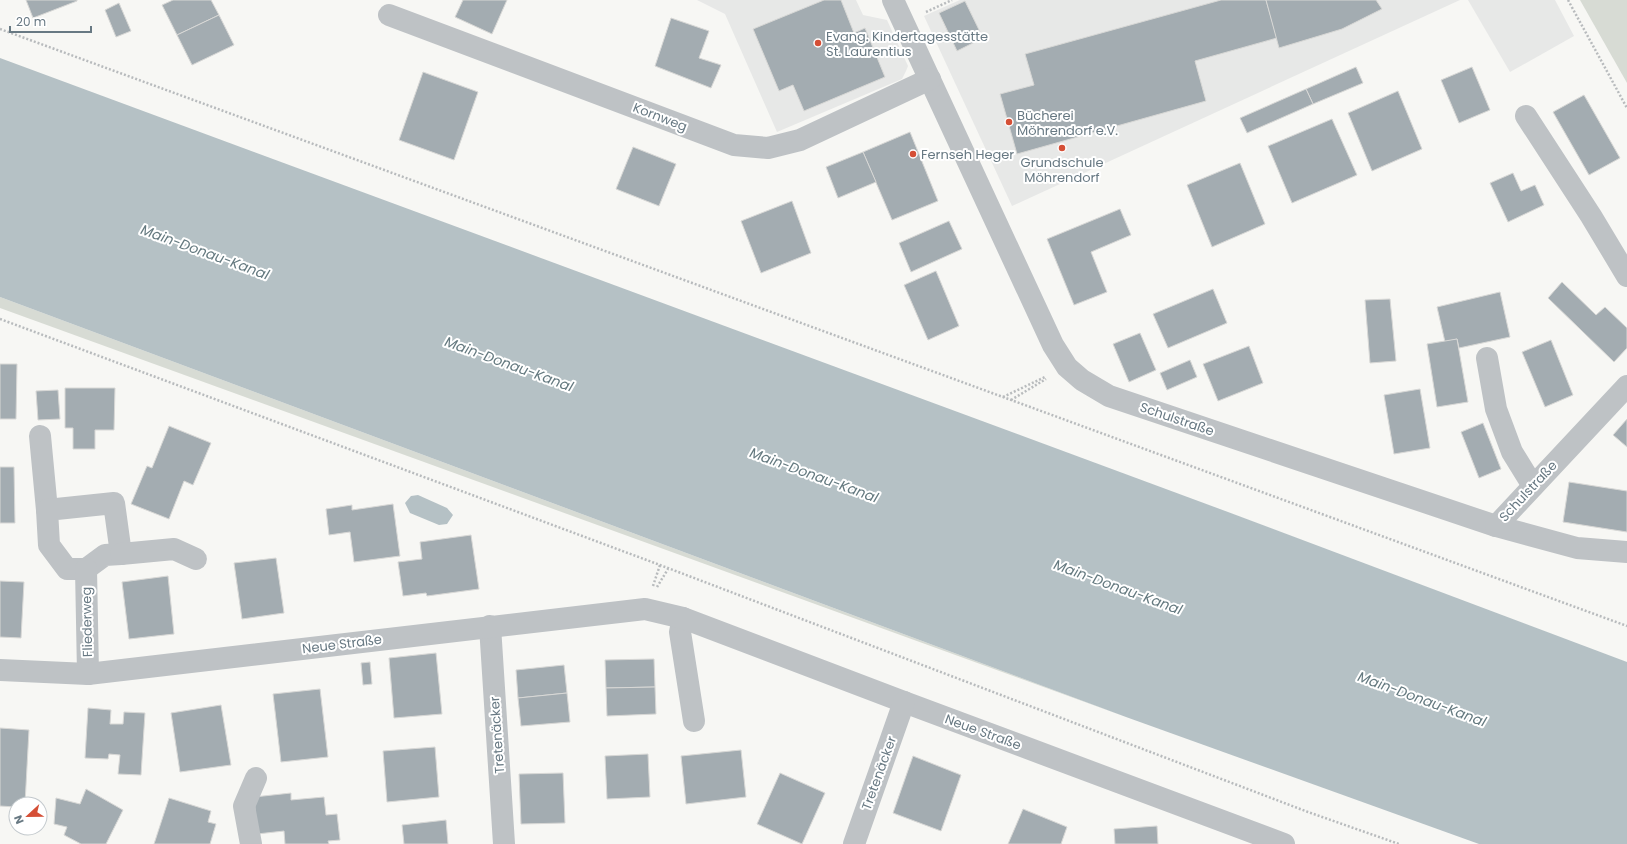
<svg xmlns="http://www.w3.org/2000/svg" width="1627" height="844" font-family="Poppins,sans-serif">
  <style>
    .built { fill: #e7e8e7 }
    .green { fill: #d7dbd4 }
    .water { fill: #b5c1c5 }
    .building { fill: #a3acb1; stroke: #d8d8d6 }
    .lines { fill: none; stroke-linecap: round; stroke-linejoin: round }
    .path { stroke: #b8bbbd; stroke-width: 2.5; stroke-dasharray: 2 2; stroke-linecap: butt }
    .minor { stroke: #bec2c5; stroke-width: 22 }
    .poi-dot { fill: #d54f36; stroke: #fff; stroke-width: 1.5 }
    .labels { text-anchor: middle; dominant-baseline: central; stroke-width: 4; stroke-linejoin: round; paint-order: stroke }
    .poi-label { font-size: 13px; fill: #687983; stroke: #fff; text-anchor: start }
    .street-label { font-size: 13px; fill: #687983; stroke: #fff }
    .water-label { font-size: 14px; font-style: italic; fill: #64797f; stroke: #fff }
  </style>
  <rect width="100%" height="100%" fill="#f7f7f4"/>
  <g class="built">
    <path d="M 697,0 L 856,0 L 863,15 L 887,20 L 908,66 L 906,71 L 902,79 L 777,132 L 725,14 Z"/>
    <path d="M 960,0 L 1460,0 L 1012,206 L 924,16 Z"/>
    <path d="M 1468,0 L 1555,0 L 1574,36 L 1510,72 Z"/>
  </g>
  <g class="green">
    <path d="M 1580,0 L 1627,0 L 1627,83 Z"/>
    <path d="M 0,297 L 1126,717 L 0,308 Z"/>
  </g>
  <g class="water">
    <path d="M 0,58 L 1228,512 L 1627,662 L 1627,844 L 1479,844 L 1126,717 L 0,297 Z"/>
    <path d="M 418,495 L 447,508 L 453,515 L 447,524 L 439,525 L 410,513 L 405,503 L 411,496 Z"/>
  </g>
  <g class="building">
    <path d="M 26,0 L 77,0 L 77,1 L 33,18 Z"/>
    <path d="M 173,0 L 211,0 L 219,15 L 177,35 L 162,5 Z"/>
    <path d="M 463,0 L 507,0 L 492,34 L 455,17 Z"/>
    <path d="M 824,0 L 841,0 L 854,33 L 865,28 L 885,77 L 804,111 L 793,85 L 779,91 L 753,29 Z"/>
    <path d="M 1221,0 L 1266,0 L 1277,38 L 1195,61 L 1206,101 L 1017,154 L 1000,94 L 1034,85 L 1025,54 Z"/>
    <path d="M 1266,0 L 1376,0 L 1382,9 L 1342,29 L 1279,48 Z"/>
    <path d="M 965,1 L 983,38 L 957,51 L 939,13 Z"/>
    <path d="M 119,3 L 131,31 L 116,37 L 105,10 Z"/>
    <path d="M 219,15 L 234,45 L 192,65 L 177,35 Z"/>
    <path d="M 671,18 L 709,31 L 699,58 L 721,65 L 711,88 L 655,66 Z"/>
    <path d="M 1356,67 L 1363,83 L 1313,104 L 1306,89 Z"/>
    <path d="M 1472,67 L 1490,110 L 1459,123 L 1441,80 Z"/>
    <path d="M 423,72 L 478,92 L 454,160 L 399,140 Z"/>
    <path d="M 1306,89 L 1313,104 L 1247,133 L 1240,118 Z"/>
    <path d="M 1398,91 L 1422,149 L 1372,171 L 1348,113 Z"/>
    <path d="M 1584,95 L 1620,158 L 1589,175 L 1553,112 Z"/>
    <path d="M 1332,119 L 1357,175 L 1292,203 L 1268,146 Z"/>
    <path d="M 910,132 L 938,201 L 892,220 L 863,152 Z"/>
    <path d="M 633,147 L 676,164 L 659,206 L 616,189 Z"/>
    <path d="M 863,152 L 876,182 L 838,198 L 826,167 Z"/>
    <path d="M 1240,163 L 1265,224 L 1212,247 L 1187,185 Z"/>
    <path d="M 1513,173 L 1521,191 L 1535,185 L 1544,205 L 1508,222 L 1490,183 Z"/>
    <path d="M 792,201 L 811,253 L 761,273 L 741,221 Z"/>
    <path d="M 1120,209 L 1131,235 L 1091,252 L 1107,292 L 1074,305 L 1047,239 Z"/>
    <path d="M 949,221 L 962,249 L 911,272 L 899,243 Z"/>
    <path d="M 936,271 L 959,326 L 928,340 L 904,285 Z"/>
    <path d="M 1562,282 L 1596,315 L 1605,307 L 1627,328 L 1627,348 L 1614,362 L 1548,298 Z"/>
    <path d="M 1213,289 L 1227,323 L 1168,348 L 1153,314 Z"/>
    <path d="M 1500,292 L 1510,337 L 1459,348 L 1457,339 L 1445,342 L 1437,307 Z"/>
    <path d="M 1390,299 L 1396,361 L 1370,363 L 1365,300 Z"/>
    <path d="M 1140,333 L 1156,370 L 1129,382 L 1113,344 Z"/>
    <path d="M 1457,339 L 1468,402 L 1437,407 L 1427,344 Z"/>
    <path d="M 1551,340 L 1573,395 L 1545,407 L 1522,352 Z"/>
    <path d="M 1249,346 L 1263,383 L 1218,401 L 1203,364 Z"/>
    <path d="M 1190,360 L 1197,377 L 1167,390 L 1160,373 Z"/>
    <path d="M 0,364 L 17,364 L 16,419 L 0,419 Z"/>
    <path d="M 65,388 L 115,388 L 114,430 L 95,430 L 95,449 L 73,449 L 73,428 L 65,428 Z"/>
    <path d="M 1420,389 L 1430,448 L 1394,454 L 1384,395 Z"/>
    <path d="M 58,390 L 60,419 L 38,420 L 36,391 Z"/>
    <path d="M 1627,419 L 1627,447 L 1613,435 Z"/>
    <path d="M 1483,423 L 1501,469 L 1479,478 L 1461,432 Z"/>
    <path d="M 169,426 L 211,443 L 193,485 L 184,481 L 169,519 L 131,504 L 147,466 L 152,468 Z"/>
    <path d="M 0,467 L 14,467 L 15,523 L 0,523 Z"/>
    <path d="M 1569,482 L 1627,491 L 1627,532 L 1563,522 Z"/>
    <path d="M 393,504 L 400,556 L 354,562 L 350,532 L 329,535 L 326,509 L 352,505 L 352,510 Z"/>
    <path d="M 471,535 L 479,589 L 427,596 L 426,593 L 403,596 L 398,562 L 422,559 L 420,542 Z"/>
    <path d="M 276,558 L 284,613 L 242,619 L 234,563 Z"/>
    <path d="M 168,576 L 174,634 L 129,639 L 122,582 Z"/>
    <path d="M 0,581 L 24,582 L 21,638 L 0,637 Z"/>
    <path d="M 436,653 L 442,714 L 394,718 L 389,658 Z"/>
    <path d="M 654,659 L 655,687 L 606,688 L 605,660 Z"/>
    <path d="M 370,662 L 372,684 L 363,685 L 361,663 Z"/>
    <path d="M 564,665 L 567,693 L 518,698 L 516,670 Z"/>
    <path d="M 655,687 L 656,714 L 607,716 L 606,688 Z"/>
    <path d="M 320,689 L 328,757 L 281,762 L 273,694 Z"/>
    <path d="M 567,693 L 570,722 L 521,726 L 518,698 Z"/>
    <path d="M 221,705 L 231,765 L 180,772 L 171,713 Z"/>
    <path d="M 88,708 L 111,710 L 110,724 L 123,724 L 124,712 L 145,713 L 141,775 L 118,774 L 120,755 L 109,754 L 108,759 L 85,758 Z"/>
    <path d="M 0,728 L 29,730 L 25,804 L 16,804 L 16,807 L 0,806 Z"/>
    <path d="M 435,747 L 439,797 L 387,802 L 383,751 Z"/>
    <path d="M 741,750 L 746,797 L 686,804 L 681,756 Z"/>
    <path d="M 648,754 L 650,797 L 607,799 L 605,756 Z"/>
    <path d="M 913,756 L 961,775 L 941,831 L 893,813 Z"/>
    <path d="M 563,773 L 565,823 L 521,824 L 519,774 Z"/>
    <path d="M 780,773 L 825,793 L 802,844 L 757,824 Z"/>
    <path d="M 86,789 L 123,810 L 106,844 L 81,844 L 64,835 L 67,827 L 54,824 L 56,798 L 80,804 Z"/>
    <path d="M 291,793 L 291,800 L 324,797 L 326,815 L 337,814 L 340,840 L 328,841 L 329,844 L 285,844 L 284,831 L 257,834 L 254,797 Z"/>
    <path d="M 169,798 L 211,811 L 208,822 L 216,824 L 210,844 L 154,844 Z"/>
    <path d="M 1023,809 L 1067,827 L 1061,844 L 1008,844 Z"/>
    <path d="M 446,820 L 448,844 L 404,844 L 402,825 Z"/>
    <path d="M 1157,826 L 1158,844 L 1115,844 L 1114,829 Z"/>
  </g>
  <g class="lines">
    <g class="path">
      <path d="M 1568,0 L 1627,108"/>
      <path d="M 926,12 L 952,0"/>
      <path d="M 0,29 L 1627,626"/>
      <path d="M 0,319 L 660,565 L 1308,812 L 1399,844"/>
      <path d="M 1003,397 L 1045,377"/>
      <path d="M 1011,400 L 1046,379"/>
      <path d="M 653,586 L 660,565"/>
      <path d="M 657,587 L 668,569"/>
    </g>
    <g class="minor">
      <path d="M 893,0 L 1053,345 L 1067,367 L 1082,380 L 1109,396 L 1496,526 L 1627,386"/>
      <path d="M 389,15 L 734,145 L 768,148 L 800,140 L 930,79"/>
      <path d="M 1526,116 L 1591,216 L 1627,276"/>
      <path d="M 1487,358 L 1496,409 L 1512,452 L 1533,486"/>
      <path d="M 40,436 L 47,510"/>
      <path d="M 114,503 L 121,554 L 105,555 L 86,569 L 67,569 L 49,545 L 47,510 Z"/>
      <path d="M 1496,526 L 1577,548 L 1627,552"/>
      <path d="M 121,554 L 174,549 L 196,559"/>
      <path d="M 86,569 L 88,674"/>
      <path d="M 683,618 L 680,632 L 694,721"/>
      <path d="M 490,626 L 504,844"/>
      <path d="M 0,670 L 88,674 L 645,609 L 683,618 L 904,702 L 1284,844"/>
      <path d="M 251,844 L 244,806 L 256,778"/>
      <path d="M 854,844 L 904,702"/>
    </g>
  </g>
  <g class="poi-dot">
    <circle cx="818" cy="43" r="4"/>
    <circle cx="1009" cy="122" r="4"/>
    <circle cx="1062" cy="148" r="4"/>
    <circle cx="913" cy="154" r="4"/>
  </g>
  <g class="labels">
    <g class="poi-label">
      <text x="826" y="36">Evang. Kindertagesstätte<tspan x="826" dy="15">St. Laurentius</tspan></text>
      <text x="1017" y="115">Bücherei<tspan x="1017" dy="15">Möhrendorf e.V.</tspan></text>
      <text x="921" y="154">Fernseh Heger</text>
      <text x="1062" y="162" text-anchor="middle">Grundschule<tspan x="1062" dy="15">Möhrendorf</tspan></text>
    </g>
    <g class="street-label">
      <text transform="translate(660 117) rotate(21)">Kornweg</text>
      <text transform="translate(1177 419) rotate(19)">Schulstraße</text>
      <text transform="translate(1528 491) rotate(-47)">Schulstraße</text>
      <text transform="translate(87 622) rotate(-91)">Fliederweg</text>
      <text transform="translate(342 644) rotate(-7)">Neue Straße</text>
      <text transform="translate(983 732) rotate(20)">Neue Straße</text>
      <text transform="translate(497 735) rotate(-94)">Tretenäcker</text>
      <text transform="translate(879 773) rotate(-70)">Tretenäcker</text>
    </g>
    <g class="water-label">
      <text transform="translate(205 252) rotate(20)">Main-Donau-Kanal</text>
      <text transform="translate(509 364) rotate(20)">Main-Donau-Kanal</text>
      <text transform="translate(814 475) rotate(20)">Main-Donau-Kanal</text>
      <text transform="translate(1118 587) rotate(20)">Main-Donau-Kanal</text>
      <text transform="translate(1422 699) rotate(20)">Main-Donau-Kanal</text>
    </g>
  </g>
  <g transform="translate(28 816) rotate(248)"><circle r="19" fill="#ffffff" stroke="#c3c9cd"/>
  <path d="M0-3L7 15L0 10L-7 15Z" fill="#d54f36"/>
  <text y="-6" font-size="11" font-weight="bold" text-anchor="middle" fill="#687983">N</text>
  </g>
  <path d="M10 26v6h81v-6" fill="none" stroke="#687983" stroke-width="2"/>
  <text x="16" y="26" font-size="12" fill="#687983" stroke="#ffffff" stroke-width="3" paint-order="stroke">20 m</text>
</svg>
